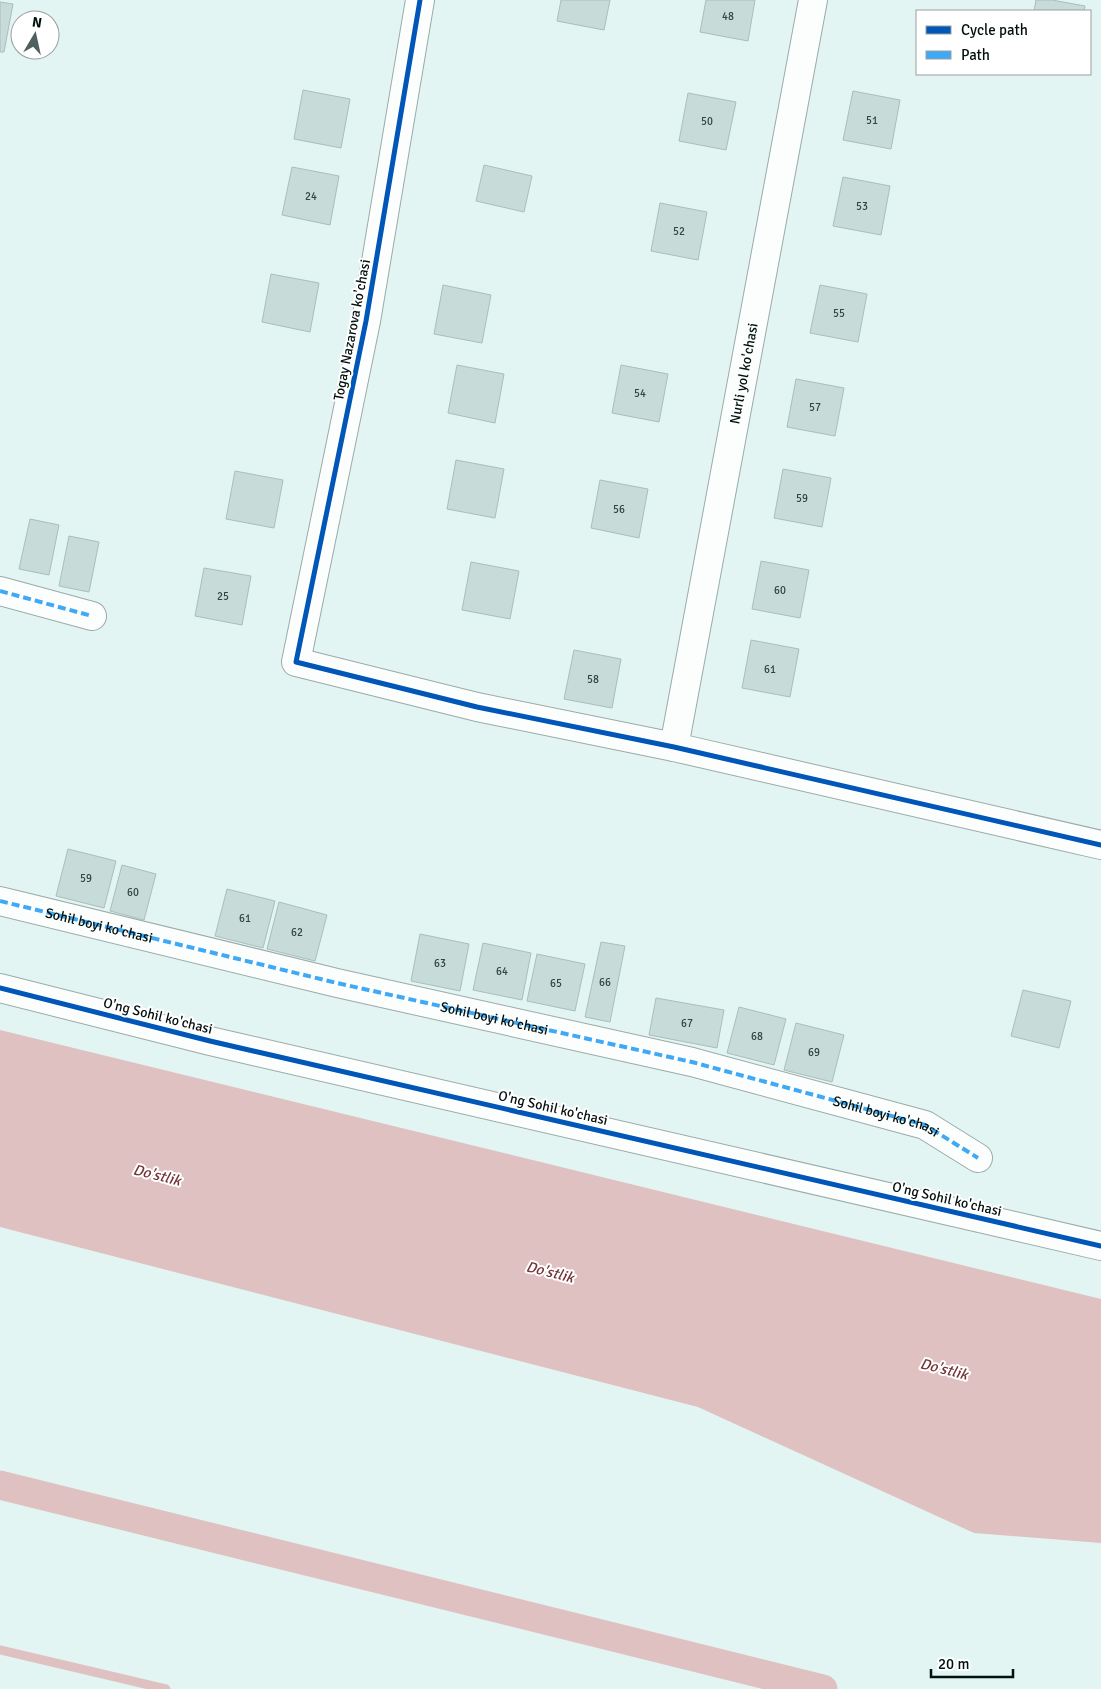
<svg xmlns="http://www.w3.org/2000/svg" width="1101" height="1689" font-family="Signika,sans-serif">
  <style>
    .water { fill: #dec1c0 }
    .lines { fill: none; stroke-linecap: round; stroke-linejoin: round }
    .stream { stroke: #dec1c0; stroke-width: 9 }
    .canal { stroke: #dec1c0; stroke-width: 29 }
    .building { fill: #c7dbd9; stroke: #acbdbb }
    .minor-casing { stroke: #9aaba9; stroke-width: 30 }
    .minor { stroke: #fbfefd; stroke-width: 28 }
    .quiet { stroke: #3fa9f5; stroke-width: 4; stroke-dasharray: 8 4; stroke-linecap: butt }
    .cycleway-casing { stroke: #fff; stroke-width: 8 }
    .cycleway { stroke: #0057b8; stroke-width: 5 }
    .labels { text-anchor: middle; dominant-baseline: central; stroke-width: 4; stroke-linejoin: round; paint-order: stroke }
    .number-label { font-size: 11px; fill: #334341 }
    .street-label { font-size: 14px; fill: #02100e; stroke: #fff }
    .water-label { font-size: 15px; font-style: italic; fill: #743537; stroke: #fff }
  </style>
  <rect width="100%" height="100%" fill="#e2f5f3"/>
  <path class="water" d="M 0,1030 L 1101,1299 L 1101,1543 L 974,1533 L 698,1407 L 0,1227 Z"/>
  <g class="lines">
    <path class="stream" d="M 0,1650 L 166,1689"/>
    <path class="canal" d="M 0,1485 L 823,1689"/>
  </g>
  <g class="building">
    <path d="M 561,0 L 610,0 L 604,30 L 557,21 Z"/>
    <path d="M 706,0 L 755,0 L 748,41 L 700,32 Z"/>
    <path d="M 1036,0 L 1052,0 L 1085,6 L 1084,11 L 1034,11 Z"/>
    <path d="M 0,2 L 13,4 L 4,52 L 0,52 Z"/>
    <path d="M 303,90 L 350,99 L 341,148 L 294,139 Z"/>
    <path d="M 853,91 L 900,100 L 891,149 L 843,140 Z"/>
    <path d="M 688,93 L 736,102 L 726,150 L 679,141 Z"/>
    <path d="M 484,165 L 532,176 L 524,212 L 476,201 Z"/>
    <path d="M 292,167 L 339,176 L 330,225 L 282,215 Z"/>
    <path d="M 843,177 L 890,186 L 881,235 L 833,226 Z"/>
    <path d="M 660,203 L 707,212 L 698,260 L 651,251 Z"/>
    <path d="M 271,274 L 319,283 L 310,332 L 262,322 Z"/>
    <path d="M 443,285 L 491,295 L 482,343 L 434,334 Z"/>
    <path d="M 820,285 L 867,294 L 858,342 L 810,333 Z"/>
    <path d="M 457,365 L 504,374 L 495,423 L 448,413 Z"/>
    <path d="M 621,365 L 668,374 L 659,422 L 612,413 Z"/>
    <path d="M 796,379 L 844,388 L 835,436 L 787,427 Z"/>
    <path d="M 456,460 L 504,469 L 495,518 L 447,509 Z"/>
    <path d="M 783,469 L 831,478 L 822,527 L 774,518 Z"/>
    <path d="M 235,471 L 283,480 L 274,528 L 226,519 Z"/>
    <path d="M 600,480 L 648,489 L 639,538 L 591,528 Z"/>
    <path d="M 30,519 L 59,525 L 49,575 L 19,569 Z"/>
    <path d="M 69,536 L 99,542 L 89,592 L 59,586 Z"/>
    <path d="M 761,561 L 809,570 L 800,618 L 752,609 Z"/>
    <path d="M 471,562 L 519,571 L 510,619 L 462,610 Z"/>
    <path d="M 204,568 L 251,576 L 242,625 L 195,616 Z"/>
    <path d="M 751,640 L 799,649 L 790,697 L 742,688 Z"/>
    <path d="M 574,650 L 621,659 L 612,708 L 564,699 Z"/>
    <path d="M 68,849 L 116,861 L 104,908 L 56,896 Z"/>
    <path d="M 122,865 L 156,874 L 144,920 L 110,911 Z"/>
    <path d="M 227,889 L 275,901 L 263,948 L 215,936 Z"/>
    <path d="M 279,902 L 327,915 L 315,961 L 267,949 Z"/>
    <path d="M 420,934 L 469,944 L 460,991 L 411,981 Z"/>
    <path d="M 601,942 L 625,946 L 610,1022 L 585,1017 Z"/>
    <path d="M 483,943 L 531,953 L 522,1000 L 473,990 Z"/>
    <path d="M 537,954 L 585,964 L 575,1011 L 527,1001 Z"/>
    <path d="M 1023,990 L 1071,1001 L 1059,1048 L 1011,1036 Z"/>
    <path d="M 656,998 L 724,1010 L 717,1048 L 649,1035 Z"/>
    <path d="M 739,1007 L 786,1019 L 774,1065 L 727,1053 Z"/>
    <path d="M 796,1023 L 844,1035 L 832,1082 L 784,1070 Z"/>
  </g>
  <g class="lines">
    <g class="minor-casing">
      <g id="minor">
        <path d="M 420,0 L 366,321 L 296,662 L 477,707 L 674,747 L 1101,845"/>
        <path d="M 0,591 L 92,616"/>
        <path id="s1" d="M 674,747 L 813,0"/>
        <path id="s2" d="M 0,901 L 337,983 L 692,1062 L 925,1125 L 978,1158"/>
        <path d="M 0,988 L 210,1041 L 1101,1246"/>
      </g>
    </g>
    <use href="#minor" class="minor"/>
    <g class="quiet">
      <path d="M 0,591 L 92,616"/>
      <path d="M 0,901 L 337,983 L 692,1062 L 925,1125 L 978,1158"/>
    </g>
    <g class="cycleway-casing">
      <g id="cycleway">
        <path d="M 420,0 L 366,321 L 296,662 L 477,707 L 674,747 L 1101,845"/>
        <path d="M 0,988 L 210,1041 L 1101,1246"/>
      </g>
    </g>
    <use href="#cycleway" class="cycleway"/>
  </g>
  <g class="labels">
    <g class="number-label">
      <text x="728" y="16">48</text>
      <text x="872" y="120">51</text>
      <text x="707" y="121">50</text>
      <text x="311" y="196">24</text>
      <text x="862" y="206">53</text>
      <text x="679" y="231">52</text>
      <text x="839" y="313">55</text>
      <text x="640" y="393">54</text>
      <text x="815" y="407">57</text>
      <text x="802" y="498">59</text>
      <text x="619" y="509">56</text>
      <text x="780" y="590">60</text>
      <text x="223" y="596">25</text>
      <text x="770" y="669">61</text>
      <text x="593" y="679">58</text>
      <text x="86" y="878">59</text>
      <text x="133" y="892">60</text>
      <text x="245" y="918">61</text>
      <text x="297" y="932">62</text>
      <text x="440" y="963">63</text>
      <text x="502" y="971">64</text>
      <text x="605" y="982">66</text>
      <text x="556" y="983">65</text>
      <text x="687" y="1023">67</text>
      <text x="757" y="1036">68</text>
      <text x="814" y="1052">69</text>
    </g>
    <g class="street-label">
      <text transform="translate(352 330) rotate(-79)">Togay Nazarova ko'chasi</text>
      <text stroke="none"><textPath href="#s1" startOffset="380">Nurli yol ko'chasi</textPath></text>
      <text stroke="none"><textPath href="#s2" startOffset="102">Sohil boyi ko'chasi</textPath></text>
      <text transform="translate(158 1016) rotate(14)">O'ng Sohil ko'chasi</text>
      <text stroke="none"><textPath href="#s2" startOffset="508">Sohil boyi ko'chasi</textPath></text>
      <text transform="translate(553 1108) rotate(13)">O'ng Sohil ko'chasi</text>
      <text stroke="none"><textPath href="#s2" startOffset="912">Sohil boyi ko'chasi</textPath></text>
      <text transform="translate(947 1199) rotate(13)">O'ng Sohil ko'chasi</text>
    </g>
    <g class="water-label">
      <text transform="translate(157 1175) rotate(14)">Do'stlik</text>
      <text transform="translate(550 1272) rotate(14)">Do'stlik</text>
      <text transform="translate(944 1369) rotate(14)">Do'stlik</text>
    </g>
  </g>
  <rect x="916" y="10" width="175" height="65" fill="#ffffff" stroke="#9a9f9f"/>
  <rect x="926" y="26" width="25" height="8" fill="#0057b8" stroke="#9a9f9f"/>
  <text x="961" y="35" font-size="15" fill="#02100e">Cycle path</text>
  <rect x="926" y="51" width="25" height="8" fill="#3fa9f5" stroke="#9a9f9f"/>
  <text x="961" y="60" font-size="15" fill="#02100e">Path</text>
  <g transform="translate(35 35) rotate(9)"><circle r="24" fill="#ffffff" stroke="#9a9f9f"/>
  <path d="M0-4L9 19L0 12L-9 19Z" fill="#50605e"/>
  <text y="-8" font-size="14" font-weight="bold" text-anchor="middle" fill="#02100e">N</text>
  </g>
  <path d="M931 1669v8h82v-8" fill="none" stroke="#02100e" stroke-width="2.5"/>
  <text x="938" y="1669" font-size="15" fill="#02100e" stroke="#ffffff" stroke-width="4" paint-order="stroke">20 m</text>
</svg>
